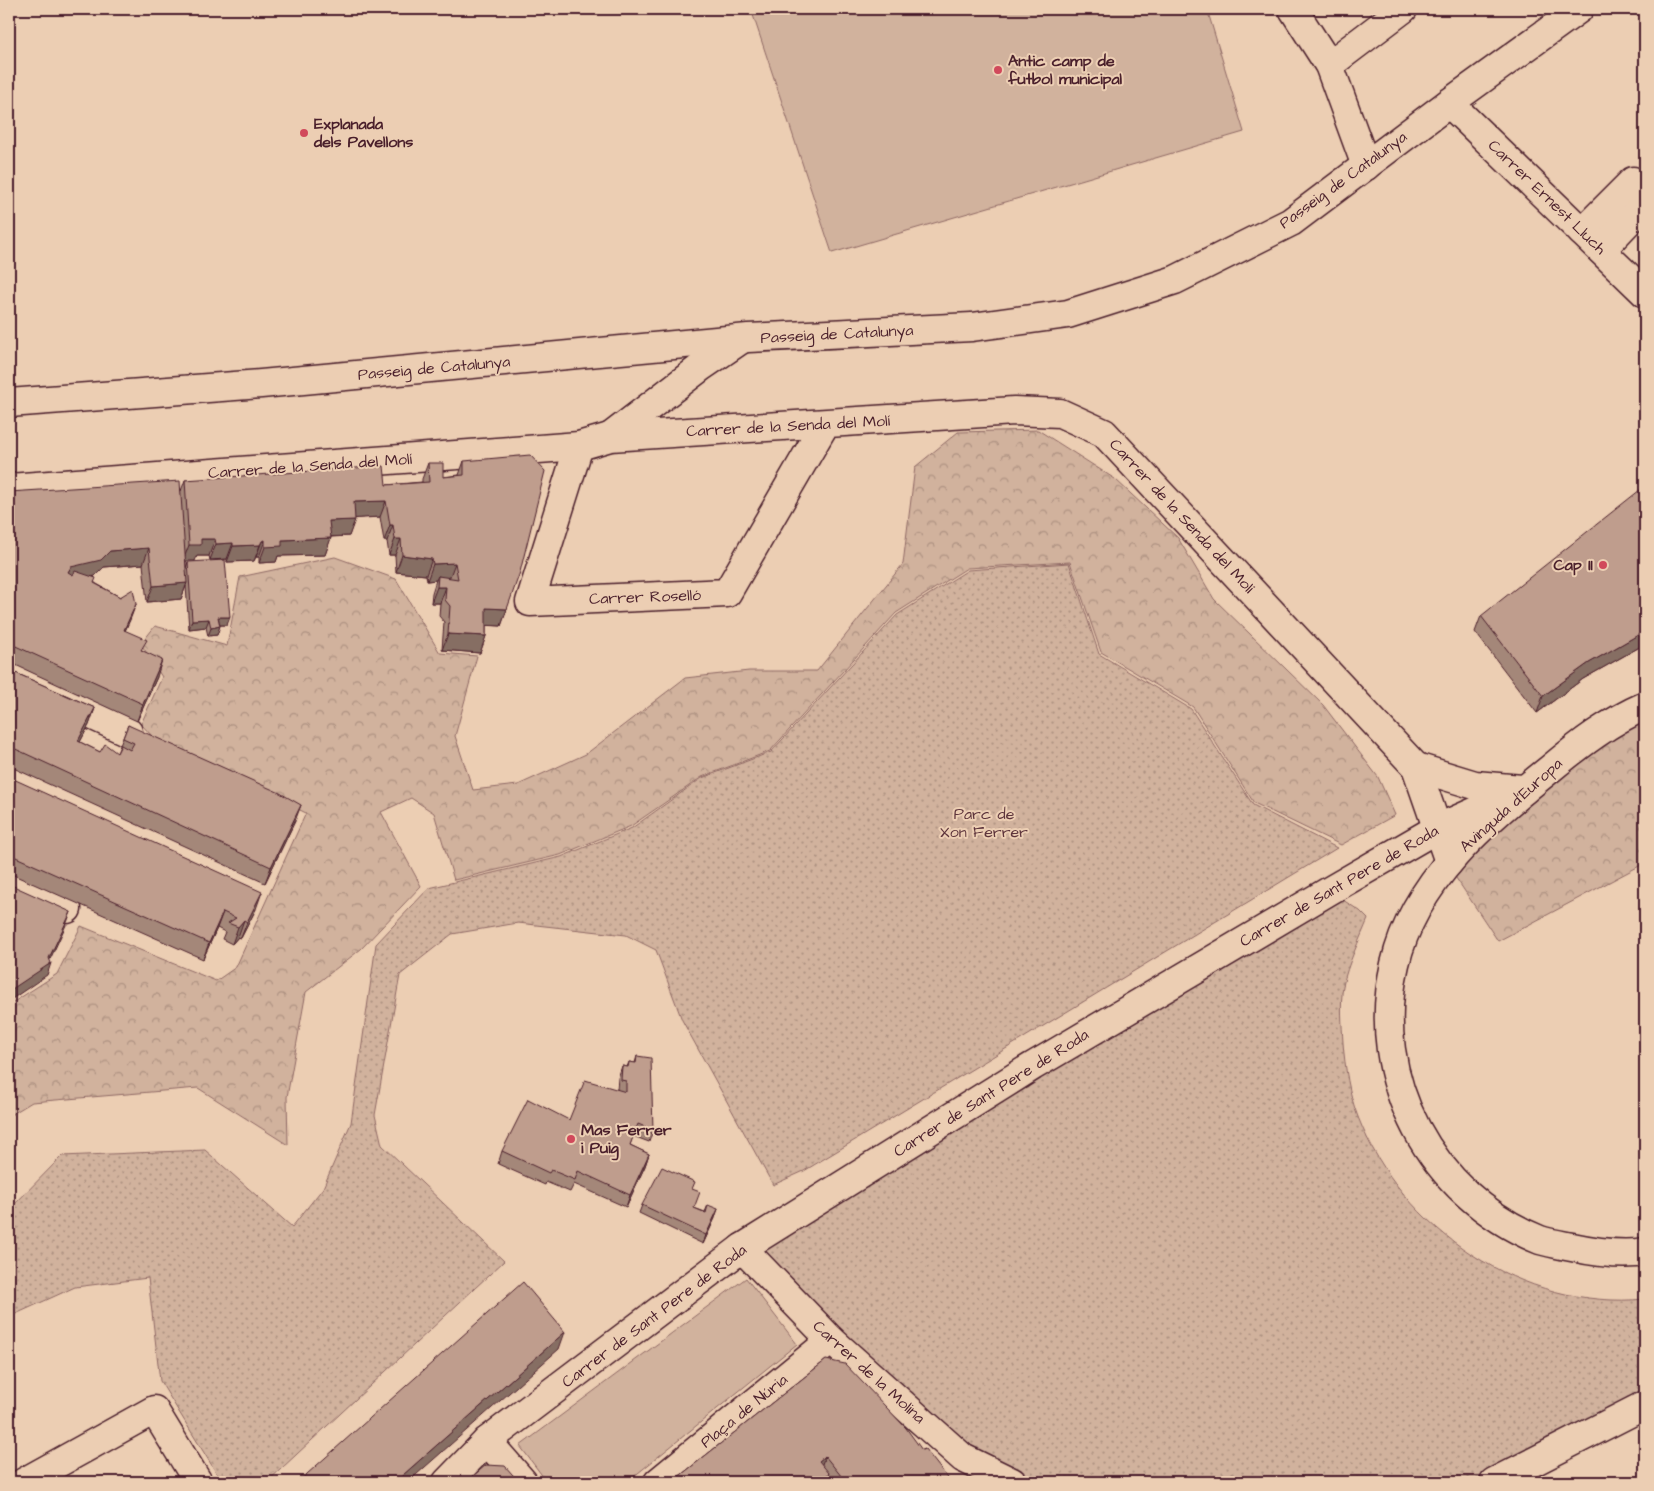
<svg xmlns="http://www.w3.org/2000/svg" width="1654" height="1491" font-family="'Architects Daughter',sans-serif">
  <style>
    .grass { fill: #d1b29d; stroke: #8e6864 }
    .forest { fill: url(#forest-crowns); stroke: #8e6864 }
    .park { fill: url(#park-dots); stroke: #8e6864 }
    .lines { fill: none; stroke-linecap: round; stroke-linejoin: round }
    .minor-casing { stroke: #4a1f2b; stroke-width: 31 }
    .minor { stroke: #ecceb3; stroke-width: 28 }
    .wall { fill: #a48779; stroke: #4a1f2b }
    .shaded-wall { fill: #866e63; stroke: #4a1f2b }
    .building { fill: #bf9d8d; stroke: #4a1f2b }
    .poi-dot { fill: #d1495b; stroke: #ecceb3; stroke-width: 2 }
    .labels { text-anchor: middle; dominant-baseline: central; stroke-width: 4; stroke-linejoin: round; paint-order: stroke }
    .poi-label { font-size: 16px; font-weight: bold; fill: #4a1f2b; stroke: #ecceb3; text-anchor: start }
    .street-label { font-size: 16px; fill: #4a1f2b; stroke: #ecceb3 }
    .park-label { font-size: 16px; fill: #5e353c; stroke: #ecceb3 }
  </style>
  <defs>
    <pattern id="forest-crowns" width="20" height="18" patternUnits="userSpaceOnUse" patternTransform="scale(1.25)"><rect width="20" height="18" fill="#d1b29d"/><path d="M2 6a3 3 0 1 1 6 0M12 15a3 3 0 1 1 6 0" fill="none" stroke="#ac9080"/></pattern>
    <pattern id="park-dots" width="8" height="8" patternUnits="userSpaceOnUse" patternTransform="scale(1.25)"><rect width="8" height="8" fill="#d1b29d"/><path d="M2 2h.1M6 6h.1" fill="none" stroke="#ac9080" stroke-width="1.8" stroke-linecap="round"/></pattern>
  </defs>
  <rect width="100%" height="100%" fill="#ecceb3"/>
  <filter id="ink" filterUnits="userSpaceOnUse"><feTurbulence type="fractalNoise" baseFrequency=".02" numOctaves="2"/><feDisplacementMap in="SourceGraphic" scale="10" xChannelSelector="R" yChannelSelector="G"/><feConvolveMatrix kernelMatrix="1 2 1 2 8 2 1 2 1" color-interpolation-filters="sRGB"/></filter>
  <g filter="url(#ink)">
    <g class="grass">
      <path d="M 751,9 L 1207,9 L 1244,132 L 832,253 Z"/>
      <path d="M 746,1278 L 797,1344 L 627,1482 L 547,1482 L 520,1446 Z"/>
    </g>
    <g class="forest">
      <path d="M 1038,430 L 1115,479 L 1178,538 L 1214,599 L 1323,705 L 1378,777 L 1395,815 L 1341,845 L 1254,803 L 1193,707 L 1101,652 L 1070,562 L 967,568 L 896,613 L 770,751 L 702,777 L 631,826 L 560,855 L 454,880 L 434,813 L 411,798 L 381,812 L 421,886 L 361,949 L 306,992 L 287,1097 L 288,1145 L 198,1088 L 32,1102 L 9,1116 L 9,1005 L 57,974 L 81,926 L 216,981 L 236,967 L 306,813 L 152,736 L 141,724 L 162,677 L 141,644 L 155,626 L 227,646 L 240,577 L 335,557 L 396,579 L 440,653 L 477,656 L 455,736 L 473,790 L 518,785 L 586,754 L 685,678 L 749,671 L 817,671 L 903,564 L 915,467 L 958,432 Z"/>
      <path d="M 1645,709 L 1645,863 L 1498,941 L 1446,863 Z"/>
    </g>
    <g class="park">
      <path d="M 1069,563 L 1099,654 L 1191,709 L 1253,805 L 1337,848 L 804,1171 L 773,1185 L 682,1020 L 656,950 L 626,935 L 518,923 L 452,934 L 400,975 L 375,1115 L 382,1145 L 504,1261 L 267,1482 L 222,1482 L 160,1381 L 148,1278 L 75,1287 L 9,1317 L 9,1210 L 62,1156 L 205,1150 L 292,1227 L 323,1188 L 351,1123 L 376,944 L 429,888 L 561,857 L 632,828 L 702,778 L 771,752 L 897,615 L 968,570 Z"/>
      <path d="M 1329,891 L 1360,911 L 1368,919 C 1360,939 1347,965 1343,986 C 1340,1004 1342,1024 1343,1043 C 1345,1067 1349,1094 1358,1117 C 1402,1230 1524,1311 1645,1299 L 1645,1404 L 1490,1482 L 1013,1482 L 1007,1480 L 742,1248 Z"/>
    </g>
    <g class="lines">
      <g class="minor-casing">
        <g id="minor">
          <path d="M 1293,9 L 1329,65 L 1366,166"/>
          <path d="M 1329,65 L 1403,9"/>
          <path d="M 1449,103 L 1645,293"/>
          <path d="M 1582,232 L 1633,181"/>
          <path d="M 1601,250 L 1645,204"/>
          <path d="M 9,403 L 261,384 L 748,338 L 972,327 L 1068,314 L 1175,280 L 1291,222 L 1449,103 L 1579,9"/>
          <path d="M 610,437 L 701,367 L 739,341"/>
          <path d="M 579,446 L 530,602 L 727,593 L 825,424"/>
          <path d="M 9,488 L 579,446 L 610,437 L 1014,411 L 1060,413 L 1104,433 L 1416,767 L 1449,862"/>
          <path d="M 9,677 L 128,732"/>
          <path d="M 1645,706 C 1610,721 1579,745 1550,769 C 1486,820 1414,881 1395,964 C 1368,1079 1431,1196 1540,1240 C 1550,1243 1562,1245 1572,1247 C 1595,1252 1621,1256 1645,1252"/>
          <path d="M 1416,767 L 1475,785 L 1522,789"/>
          <path d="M 9,885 L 67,909"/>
          <path d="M 742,1248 L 831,1340 L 963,1458 L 1012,1482"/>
          <path d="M 487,1441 L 523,1482"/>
          <path d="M 24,1482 L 154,1410 L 198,1482"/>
          <path d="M 447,1482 L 487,1441 L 742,1248 L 1033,1066 L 1329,891 L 1438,828 L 1524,790"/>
          <path d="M 658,1482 L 831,1340"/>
          <path d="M 1494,1482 L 1645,1405"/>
        </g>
      </g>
      <use href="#minor" class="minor"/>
    </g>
    <g class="wall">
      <path d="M 464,461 L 507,609 L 501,626 L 486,625 L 486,636 L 480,653 L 442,650 L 444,622 L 439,616 L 440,603 L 431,603 L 432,593 L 436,580 L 427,581 L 426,575 L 396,572 L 395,555 L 389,555 L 387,541 L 384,541 L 380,517 L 355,518 L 349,536 L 331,537 L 325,555 L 278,556 L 276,562 L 259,563 L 259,557 L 256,557 L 254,561 L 227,562 L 227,559 L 210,560 L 209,556 L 197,556 L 186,561 L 186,568 L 188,562 L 227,625 L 220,625 L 217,635 L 208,636 L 206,627 L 189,629 L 186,586 L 181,599 L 147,602 L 143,564 L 104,567 L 95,576 L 92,577 L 95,583 L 120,597 L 136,604 L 125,631 L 143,651 L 157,677 L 137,721 L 9,662 L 9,492 L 181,491 L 185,480 L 386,485 L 422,482 L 422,479 L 428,463 L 443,477 L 459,475 Z"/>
      <path d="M 1481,616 L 1645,644 L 1583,679 L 1537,713 L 1475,632 Z"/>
      <path d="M 9,670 L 95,708 L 89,725 L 80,742 L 100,752 L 117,753 L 128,725 L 295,821 L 265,883 L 9,766 Z"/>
      <path d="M 9,777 L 256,909 L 241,938 L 238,937 L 232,944 L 222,939 L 225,932 L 217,928 L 203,959 L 9,873 Z"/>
      <path d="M 637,1056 L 653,1130 L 649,1142 L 633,1136 L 630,1145 L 649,1154 L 645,1166 L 626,1207 L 574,1184 L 570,1192 L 546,1182 L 545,1185 L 498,1164 L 502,1151 L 569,1120 L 617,1089 L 618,1078 L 622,1066 L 627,1067 L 629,1062 L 635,1063 Z"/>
      <path d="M 642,1205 L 694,1208 L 705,1212 L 708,1205 L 715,1218 L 703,1244 L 639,1213 Z"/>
      <path d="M 826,1360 L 922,1450 L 951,1482 L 827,1482 L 826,1481 L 825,1482 L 672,1482 Z"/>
    </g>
    <g class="shaded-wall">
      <path d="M 386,501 L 380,517 L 348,519 L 354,502 Z"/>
      <path d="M 355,520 L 349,536 L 323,537 L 329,521 Z"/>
      <path d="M 390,525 L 393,525 L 387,541 L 384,541 Z"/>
      <path d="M 331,538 L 325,555 L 278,556 L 276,562 L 259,563 L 265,547 L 282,540 Z"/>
      <path d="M 201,539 L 215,539 L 209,556 L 197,556 L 195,561 L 183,561 L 189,545 Z"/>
      <path d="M 395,539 L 401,539 L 395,555 L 389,555 Z"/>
      <path d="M 265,540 L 259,557 L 256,557 L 262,541 Z"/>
      <path d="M 233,543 L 227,559 L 210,560 L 216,544 Z"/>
      <path d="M 260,545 L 254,561 L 227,562 L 233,546 Z"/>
      <path d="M 149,548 L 143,564 L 104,567 L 95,576 L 65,584 L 68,572 L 71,567 L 110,551 Z"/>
      <path d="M 402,555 L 432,559 L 426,575 L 396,572 Z"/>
      <path d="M 455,563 L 449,579 L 438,576 L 436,580 L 427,581 L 433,564 Z"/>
      <path d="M 187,583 L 181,599 L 147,602 L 153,586 Z"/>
      <path d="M 437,587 L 446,587 L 440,603 L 431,603 Z"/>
      <path d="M 136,604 L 130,620 L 118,646 L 124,630 Z"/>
      <path d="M 486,608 L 507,609 L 501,626 L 480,625 Z"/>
      <path d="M 218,617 L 230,617 L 227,625 L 215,625 Z"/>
      <path d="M 209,619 L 206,627 L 189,629 L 192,620 Z"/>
      <path d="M 220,626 L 217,635 L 208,636 L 211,628 Z"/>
      <path d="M 1645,631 L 1645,644 L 1583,679 L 1537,713 L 1543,696 L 1589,663 Z"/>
      <path d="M 448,634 L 486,636 L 480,653 L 442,650 Z"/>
      <path d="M 162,660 L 157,677 L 137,721 L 143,704 Z"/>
      <path d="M 95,708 L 89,725 L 72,757 L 78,741 Z"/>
      <path d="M 301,805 L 295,821 L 265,883 L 271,867 Z"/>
      <path d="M 262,892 L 256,909 L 241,938 L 247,922 Z"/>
      <path d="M 71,912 L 66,925 L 47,966 L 51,963 L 47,975 L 9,1001 L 9,991 L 49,958 Z"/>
      <path d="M 223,912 L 217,928 L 203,959 L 209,943 Z"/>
      <path d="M 244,920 L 238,937 L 232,944 L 238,927 Z"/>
      <path d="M 649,1154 L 645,1166 L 626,1207 L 630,1195 Z"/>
      <path d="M 718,1209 L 715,1218 L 703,1244 L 706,1235 Z"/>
      <path d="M 565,1332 L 559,1349 L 408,1482 L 395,1482 Z"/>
      <path d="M 825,1456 L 819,1472 L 819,1461 Z"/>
      <path d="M 829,1473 L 825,1482 L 820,1482 Z"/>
    </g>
    <g class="building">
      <path d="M 530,455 L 545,471 L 520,572 L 507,609 L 486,608 L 486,636 L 448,634 L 450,606 L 445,600 L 446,587 L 437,587 L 438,576 L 458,579 L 455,563 L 433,564 L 432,559 L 402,555 L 401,539 L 395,539 L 393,525 L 390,525 L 386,501 L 354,502 L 355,520 L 329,521 L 331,538 L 282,540 L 282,546 L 265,547 L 265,540 L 262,541 L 260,545 L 233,546 L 233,543 L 216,544 L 215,539 L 201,539 L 201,545 L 189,545 L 185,480 L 384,466 L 386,485 L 429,482 L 428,463 L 443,463 L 443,477 L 464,475 L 464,461 Z"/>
      <path d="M 180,481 L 187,583 L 153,586 L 149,548 L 110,551 L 101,560 L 71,567 L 68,572 L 73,575 L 75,571 L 96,578 L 94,583 L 120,597 L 133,589 L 136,604 L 124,630 L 147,640 L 141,650 L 162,660 L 143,704 L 9,643 L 9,492 Z"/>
      <path d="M 1645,486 L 1645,631 L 1589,663 L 1543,696 L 1481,616 Z"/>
      <path d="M 225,560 L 230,617 L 218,617 L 220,626 L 211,628 L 209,619 L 192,620 L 188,562 Z"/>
      <path d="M 9,670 L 95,708 L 78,741 L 100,752 L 105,744 L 117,753 L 121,745 L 130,750 L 134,743 L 123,738 L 128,725 L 280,793 L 301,805 L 271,867 L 9,746 Z"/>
      <path d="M 9,777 L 262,892 L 247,922 L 244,920 L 238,927 L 228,923 L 236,918 L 223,912 L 209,943 L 9,854 Z"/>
      <path d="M 9,884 L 71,912 L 49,958 L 51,963 L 9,991 Z"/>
      <path d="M 637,1056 L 651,1058 L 653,1130 L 638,1124 L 630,1145 L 649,1154 L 630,1195 L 578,1171 L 575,1180 L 551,1170 L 549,1173 L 502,1151 L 528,1099 L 569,1120 L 585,1080 L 626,1092 L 626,1081 L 621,1080 L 622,1066 L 628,1067 L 629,1062 L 636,1063 Z"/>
      <path d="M 662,1167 L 695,1182 L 692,1189 L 700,1192 L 694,1208 L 706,1213 L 708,1205 L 718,1209 L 706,1235 L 642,1205 Z"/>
      <path d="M 523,1282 L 565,1332 L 395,1482 L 298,1482 Z"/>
      <path d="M 826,1360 L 845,1364 L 906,1428 L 922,1450 L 925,1449 L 951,1482 L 836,1482 L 842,1477 L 825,1456 L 819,1461 L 829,1473 L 820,1482 L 672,1482 Z"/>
      <path d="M 486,1465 L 505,1466 L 519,1482 L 466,1482 Z"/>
    </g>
  </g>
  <g class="poi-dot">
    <circle cx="998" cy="70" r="5"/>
    <circle cx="304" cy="133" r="5"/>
    <circle cx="1603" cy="565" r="5"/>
    <circle cx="571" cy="1139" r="5"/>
  </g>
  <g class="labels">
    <g class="poi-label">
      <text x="1008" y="61">Antic camp de<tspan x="1008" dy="18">futbol municipal</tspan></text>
      <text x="314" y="124">Explanada<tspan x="314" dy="18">dels Pavellons</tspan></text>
      <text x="1593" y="565" text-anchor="end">Cap II</text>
      <text x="581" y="1130">Mas Ferrer<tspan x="581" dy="18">i Puig</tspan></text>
    </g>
    <g class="street-label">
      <text transform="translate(1343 180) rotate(-36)">Passeig de Catalunya</text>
      <text transform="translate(1547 197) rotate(44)">Carrer Ernest Lluch</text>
      <text transform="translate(837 334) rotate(-3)">Passeig de Catalunya</text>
      <text transform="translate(434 368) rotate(-5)">Passeig de Catalunya</text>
      <text transform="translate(788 426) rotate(-3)">Carrer de la Senda del Molí</text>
      <text transform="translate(310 466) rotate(-4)">Carrer de la Senda del Molí</text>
      <text transform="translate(1182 516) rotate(47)">Carrer de la Senda del Molí</text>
      <text transform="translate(645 597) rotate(-2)">Carrer Roselló</text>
      <text transform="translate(1511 805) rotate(-42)">Avinguda d'Europa</text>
      <text transform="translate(1339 886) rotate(-30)">Carrer de Sant Pere de Roda</text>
      <text transform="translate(991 1093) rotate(-32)">Carrer de Sant Pere de Roda</text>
      <text transform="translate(654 1316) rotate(-37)">Carrer de Sant Pere de Roda</text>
      <text transform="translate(869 1372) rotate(42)">Carrer de la Molina</text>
      <text transform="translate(744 1411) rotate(-39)">Plaça de Núria</text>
    </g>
    <g class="park-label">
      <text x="984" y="814">Parc de<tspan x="984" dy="18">Xon Ferrer</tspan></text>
    </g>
  </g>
  <rect width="1654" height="1491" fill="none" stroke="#ecceb3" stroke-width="30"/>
  <rect x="15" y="15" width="1624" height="1461" fill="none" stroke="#4a1f2b" stroke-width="2" filter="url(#ink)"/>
</svg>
